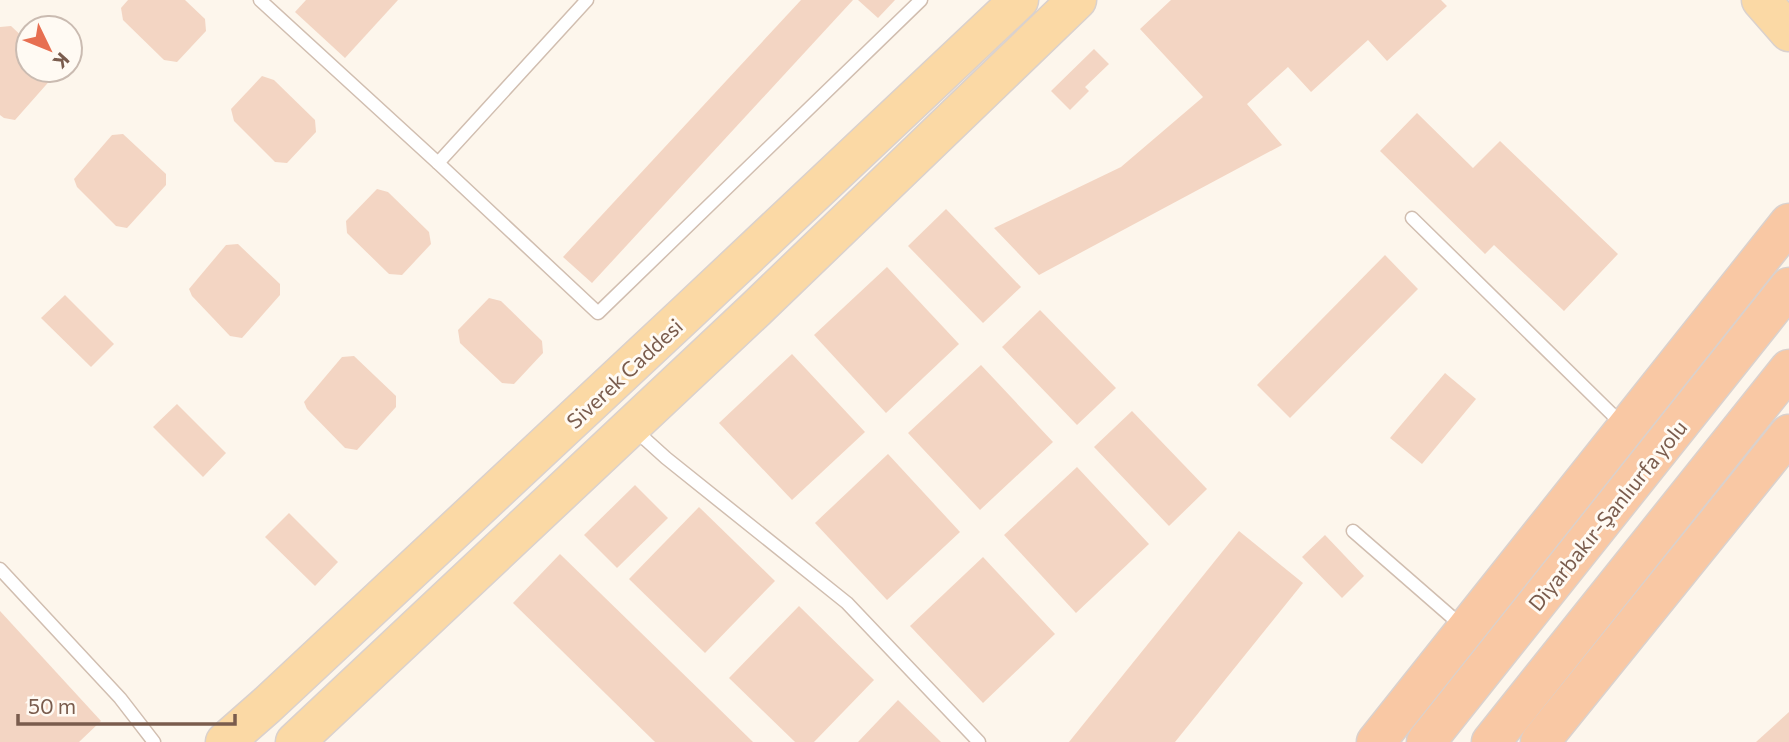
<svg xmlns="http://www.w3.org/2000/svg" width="1789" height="742" font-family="Commissioner,sans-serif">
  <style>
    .building { fill: #f3d5c3 }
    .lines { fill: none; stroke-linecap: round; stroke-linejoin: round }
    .service-casing { stroke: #d1beb0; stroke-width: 15 }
    .primary-casing { stroke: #dad1cd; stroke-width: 41 }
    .trunk-casing { stroke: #dad1cd; stroke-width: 41 }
    .service { stroke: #fff; stroke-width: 12 }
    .primary { stroke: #fbd9a5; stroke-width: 38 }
    .trunk { stroke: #f9c8a4; stroke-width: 38 }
    .labels { text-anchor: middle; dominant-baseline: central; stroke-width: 6; stroke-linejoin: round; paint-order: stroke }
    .street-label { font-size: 21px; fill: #7a5c4d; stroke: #fffaf3 }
  </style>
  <rect width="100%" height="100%" fill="#fdf6ec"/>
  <g class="building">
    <path d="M 128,0 L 185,0 L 205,19 L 206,31 L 177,62 L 164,60 L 123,20 L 121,8 Z"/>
    <path d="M 306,0 L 398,0 L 345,58 L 295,12 Z"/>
    <path d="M 801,0 L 853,0 L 592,283 L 563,257 Z"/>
    <path d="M 858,0 L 895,0 L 878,18 Z"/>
    <path d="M 1171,0 L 1441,0 L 1447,6 L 1387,61 L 1368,40 L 1311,92 L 1288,67 L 1247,104 L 1282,145 L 1039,275 L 994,228 L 1121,167 L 1203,97 L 1140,29 Z"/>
    <path d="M 11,26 L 28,42 L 28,70 L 53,70 L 53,77 L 15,120 L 4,118 L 0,115 L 0,27 Z"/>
    <path d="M 1094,49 L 1109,64 L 1085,87 L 1089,91 L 1070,110 L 1051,91 Z"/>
    <path d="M 262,76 L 274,80 L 315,120 L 316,132 L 287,163 L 275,162 L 234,121 L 231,109 Z"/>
    <path d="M 1417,113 L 1473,168 L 1500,141 L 1618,254 L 1564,311 L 1494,245 L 1485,254 L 1380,151 Z"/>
    <path d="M 123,134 L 166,174 L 166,185 L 127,228 L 116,226 L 77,187 L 74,179 L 112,135 Z"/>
    <path d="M 377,189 L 388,192 L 429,232 L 431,244 L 402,275 L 389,274 L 347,233 L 346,221 Z"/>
    <path d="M 946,209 L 1021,287 L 983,323 L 908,246 Z"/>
    <path d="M 238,244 L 280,284 L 280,295 L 242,338 L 230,336 L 192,296 L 189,289 L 226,245 Z"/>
    <path d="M 1385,255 L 1418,289 L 1290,418 L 1257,385 Z"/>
    <path d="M 887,267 L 959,344 L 886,413 L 814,335 Z"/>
    <path d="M 65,295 L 114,344 L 91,367 L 41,318 Z"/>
    <path d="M 489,298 L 501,301 L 542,341 L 543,353 L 514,384 L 502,383 L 460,343 L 458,330 Z"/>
    <path d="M 1040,310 L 1116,388 L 1077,425 L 1002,347 Z"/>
    <path d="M 792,354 L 865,432 L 792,500 L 719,423 Z"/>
    <path d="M 354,356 L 396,396 L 396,407 L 357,450 L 345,448 L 307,409 L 304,402 L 342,357 Z"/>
    <path d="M 981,365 L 1053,442 L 980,510 L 908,433 Z"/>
    <path d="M 1445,373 L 1476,399 L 1422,464 L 1390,438 Z"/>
    <path d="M 177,404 L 226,453 L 203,477 L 153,427 Z"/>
    <path d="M 1132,411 L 1207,489 L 1169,526 L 1094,447 Z"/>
    <path d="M 888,454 L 960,532 L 887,600 L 815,523 Z"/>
    <path d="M 1077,467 L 1149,544 L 1076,613 L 1004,535 Z"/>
    <path d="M 635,485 L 668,518 L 617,568 L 584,535 Z"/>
    <path d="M 699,507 L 775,581 L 705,653 L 629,579 Z"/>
    <path d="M 289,513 L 338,562 L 315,586 L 265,537 Z"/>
    <path d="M 1239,531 L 1303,583 L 1175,742 L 1069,742 Z"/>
    <path d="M 1325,535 L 1364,576 L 1342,598 L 1302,557 Z"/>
    <path d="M 560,554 L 710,700 L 753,742 L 655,742 L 513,603 Z"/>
    <path d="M 983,557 L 1055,634 L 983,703 L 910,626 Z"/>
    <path d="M 799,606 L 874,680 L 814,742 L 795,742 L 729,678 Z"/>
    <path d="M 0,611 L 101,721 L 79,742 L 0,742 Z"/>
    <path d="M 898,700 L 941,742 L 858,742 Z"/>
    <path d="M 1789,712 L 1789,742 L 1756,742 Z"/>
  </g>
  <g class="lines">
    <g class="service-casing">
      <g id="service">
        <path d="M 260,0 L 438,163 L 598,313 L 921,0"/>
        <path d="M 438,163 L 587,0"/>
        <path d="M 1412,218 L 1623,425"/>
        <path d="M 635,430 L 666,458 L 847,603 L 979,742"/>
        <path d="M 1353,531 L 1462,626"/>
        <path d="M 0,569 L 120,698 L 154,742"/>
      </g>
    </g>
    <g class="primary-casing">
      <g id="primary">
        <path d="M 1761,0 L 1789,32"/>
        <path d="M 225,742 L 266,706 L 690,310 L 1019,0"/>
        <path d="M 295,742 L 756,309 L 1077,0"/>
      </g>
    </g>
    <g class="trunk-casing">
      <g id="trunk">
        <path d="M 1376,742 L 1789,223"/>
        <path d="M 1426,742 L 1789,287"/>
        <path d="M 1491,742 L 1789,369"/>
        <path d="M 1540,742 L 1789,434"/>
      </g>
    </g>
    <use href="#service" class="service"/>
    <use href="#primary" class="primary"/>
    <use href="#trunk" class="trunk"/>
  </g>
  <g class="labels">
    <g class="street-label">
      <text transform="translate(624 373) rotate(-43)">Siverek Caddesi</text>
      <text transform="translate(1607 515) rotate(-51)">Diyarbakır-Şanlıurfa yolu</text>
    </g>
  </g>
  <g transform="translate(49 49) rotate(133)"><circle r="33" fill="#fffaf3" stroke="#cabbb1" stroke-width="2"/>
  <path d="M0-5L12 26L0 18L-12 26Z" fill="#e76f51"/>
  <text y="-10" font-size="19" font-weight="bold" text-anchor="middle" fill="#7a5c4d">K</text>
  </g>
  <path d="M18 714v10h217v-10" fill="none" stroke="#7a5c4d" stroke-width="3.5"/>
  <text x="28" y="714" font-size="21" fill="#7a5c4d" stroke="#fffaf3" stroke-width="5" paint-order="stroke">50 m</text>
</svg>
